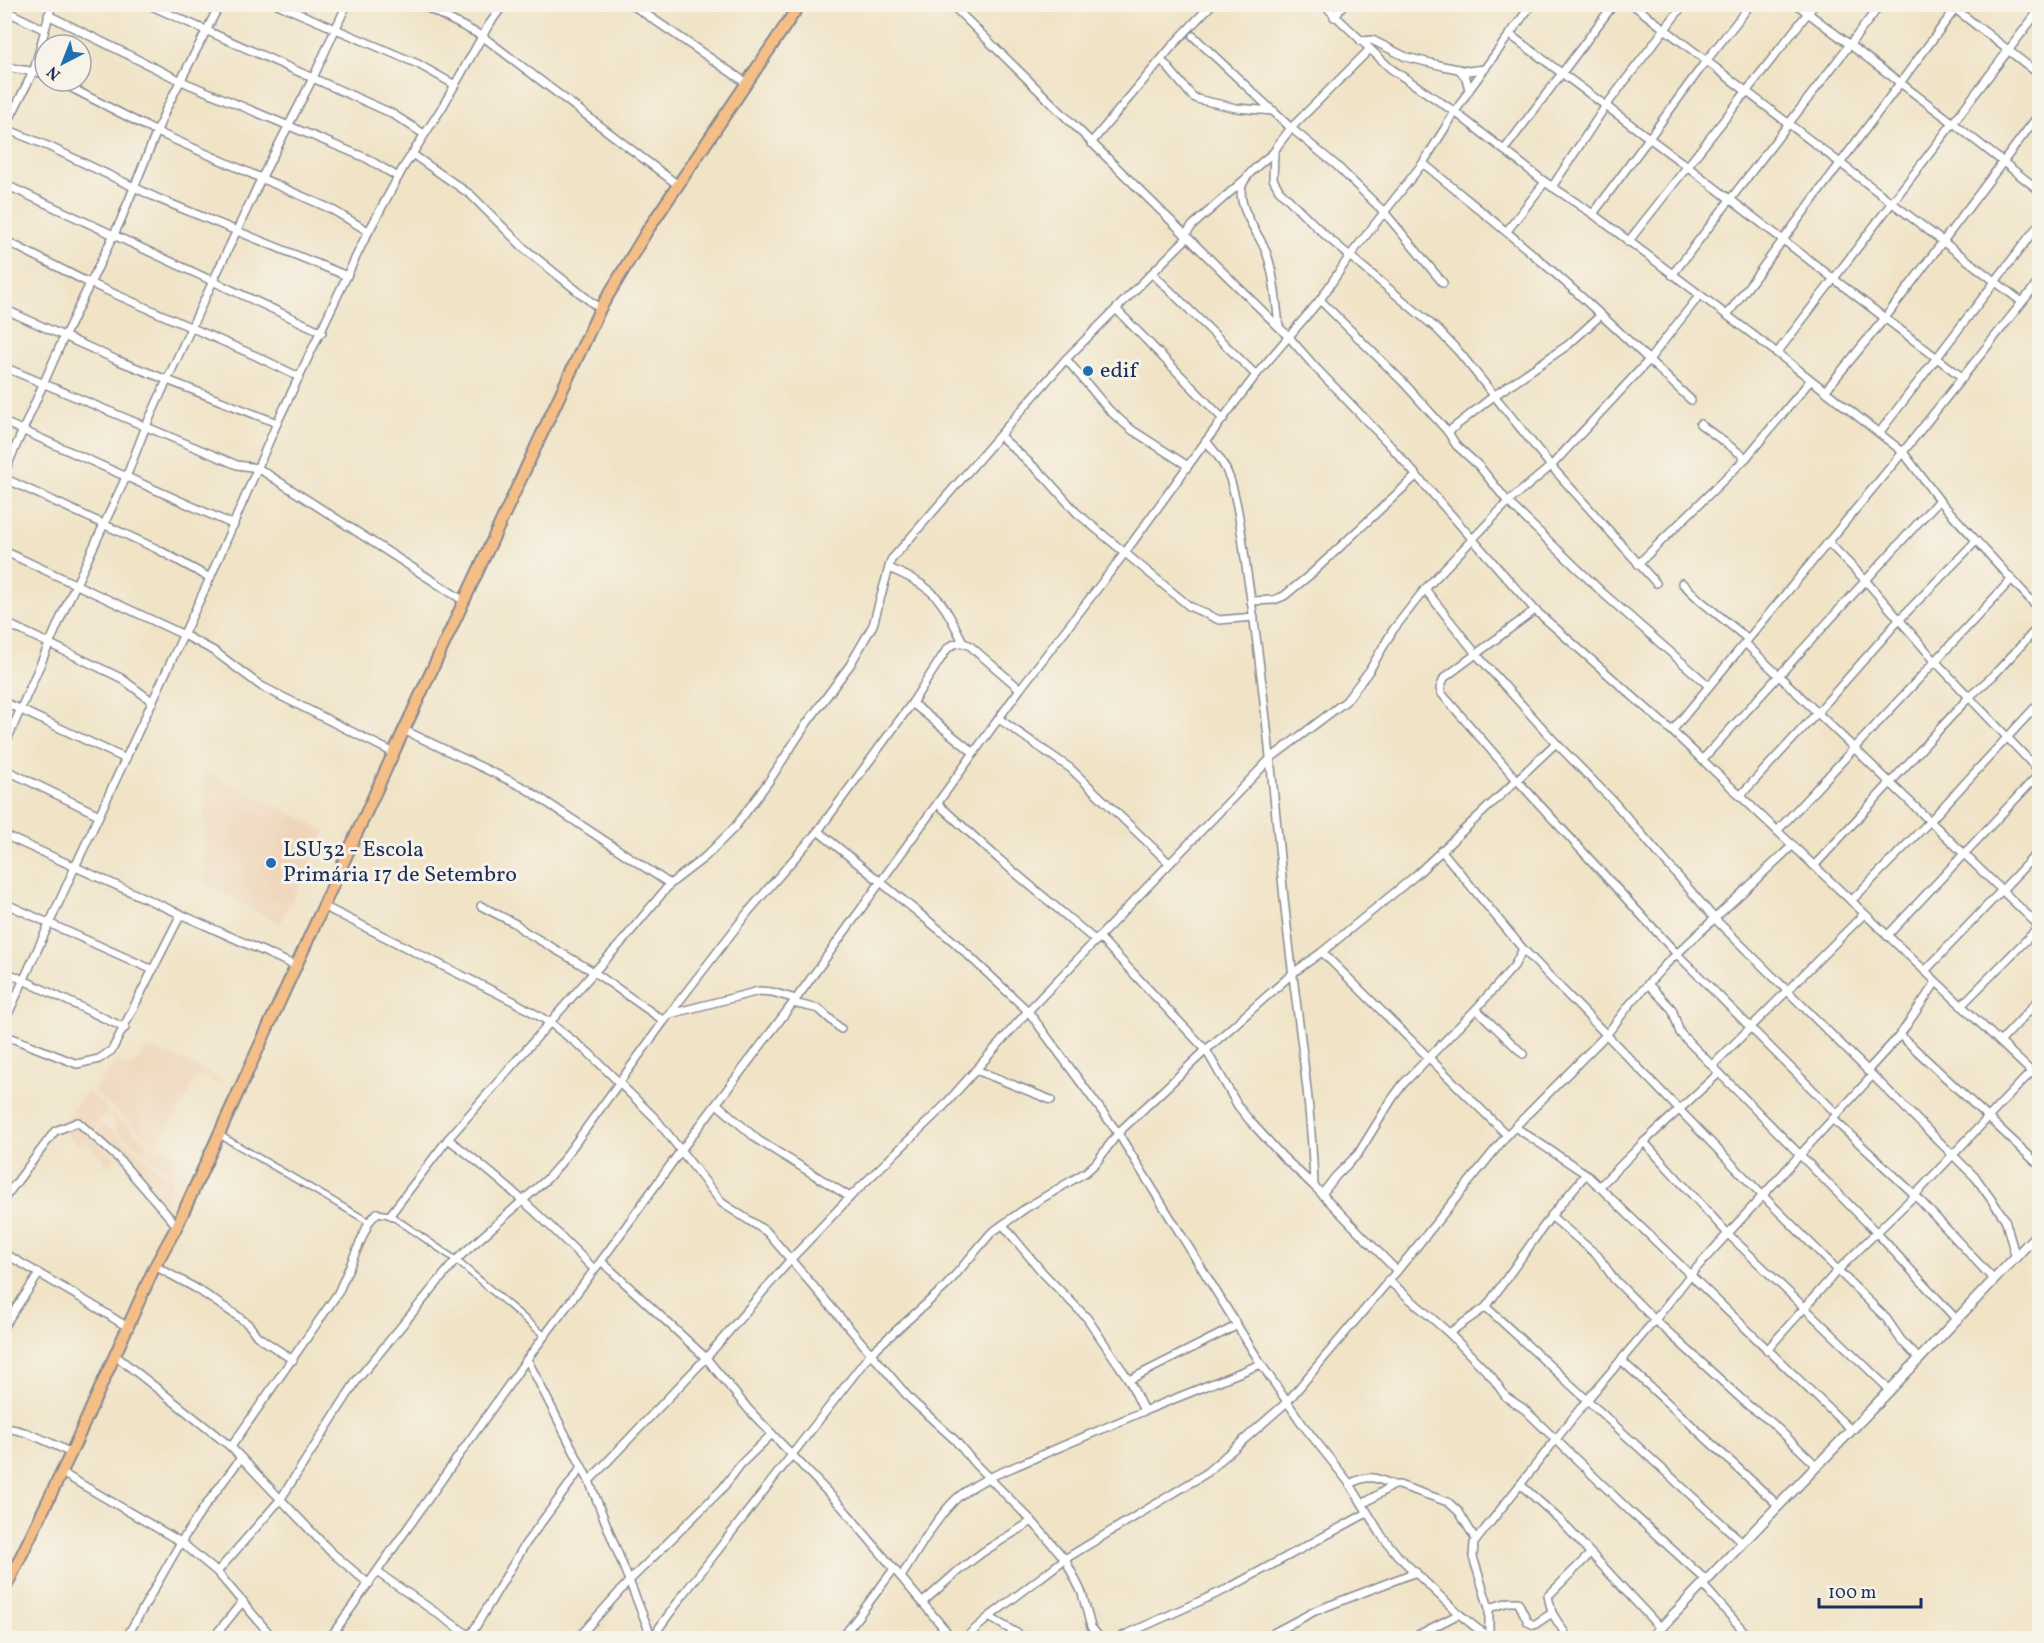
<svg xmlns="http://www.w3.org/2000/svg" width="2044" height="1643" font-family="Vollkorn,serif">
  <style>
    .built { fill: #efd6bb }
    .lines { fill: none; stroke-linecap: round; stroke-linejoin: round }
    .pedestrian-casing { stroke: #868992; stroke-width: 8 }
    .minor-casing { stroke: #868992; stroke-width: 10 }
    .tertiary-casing { stroke: #868992; stroke-width: 12 }
    .primary-casing { stroke: #868992; stroke-width: 14 }
    .pedestrian { stroke: #fff; stroke-width: 5 }
    .minor { stroke: #fff; stroke-width: 7 }
    .tertiary { stroke: #fff; stroke-width: 9 }
    .primary { stroke: #f6be87; stroke-width: 10 }
    .poi-dot { fill: #1f6fb2; stroke: #f7f3e8; stroke-width: 2 }
    .labels { text-anchor: middle; dominant-baseline: central; stroke-width: 6; stroke-linejoin: round; paint-order: stroke }
    .poi-label { font-size: 22px; fill: #1b2f5e; stroke: #f7f3e8; text-anchor: start }
  </style>
  <rect width="100%" height="100%" fill="#f7f3e8"/>
  <filter id="ink" filterUnits="userSpaceOnUse"><feTurbulence type="fractalNoise" baseFrequency=".0167" numOctaves="2"/><feDisplacementMap in="SourceGraphic" scale="12" xChannelSelector="R" yChannelSelector="G"/><feConvolveMatrix kernelMatrix="1 2 1 2 8 2 1 2 1" color-interpolation-filters="sRGB"/></filter>
  <filter id="wash" filterUnits="userSpaceOnUse"><feTurbulence type="fractalNoise" baseFrequency=".008" numOctaves="4" result="noise"/><feDisplacementMap in="SourceGraphic" scale="24" xChannelSelector="R" yChannelSelector="G"/><feGaussianBlur stdDeviation="1.35" result="paint"/><feColorMatrix in="noise" values="0 0 0 0 0 0 0 0 0 0 0 0 0 0 0 0 0 1.4 0 .05"/><feComposite in="paint" operator="in"/></filter>
  <g filter="url(#wash)">
    <rect width="100%" height="100%" fill="#f0e3c6"/>
    <g class="built">
      <path d="M 204,771 L 327,831 L 280,924 L 205,883 Z"/>
      <path d="M 148,1047 L 201,1068 L 221,1080 L 220,1084 L 203,1076 L 193,1081 L 188,1097 L 158,1143 L 149,1139 L 136,1129 L 93,1090 L 117,1060 L 131,1067 Z"/>
      <path d="M 87,1090 L 109,1110 L 92,1131 L 78,1119 L 74,1119 L 68,1124 L 65,1120 Z"/>
      <path d="M 112,1114 L 148,1142 L 180,1155 L 174,1173 L 145,1155 L 113,1127 L 116,1123 L 110,1116 Z"/>
      <path d="M 104,1124 L 157,1169 L 173,1176 L 164,1203 L 124,1161 L 94,1134 Z"/>
      <path d="M 77,1125 L 115,1158 L 107,1167 L 103,1159 L 85,1141 L 79,1145 L 62,1131 Z"/>
    </g>
  </g>
  <g filter="url(#ink)">
    <g class="lines">
      <g class="pedestrian-casing">
        <g id="pedestrian">
          <path d="M 218,1134 L 369,1222"/>
          <path d="M 377,1213 L 390,1215 L 456,1260 L 545,1336"/>
        </g>
      </g>
      <g class="minor-casing">
        <g id="minor">
          <path d="M 147,4 L 391,113 L 424,134"/>
          <path d="M 277,4 L 418,64 L 455,85"/>
          <path d="M 420,4 L 482,36 L 678,185"/>
          <path d="M 631,4 L 748,84"/>
          <path d="M 951,4 L 1289,337 L 1315,367 L 1387,442 L 1535,610 L 1672,731 L 2040,1080"/>
          <path d="M 1323,4 L 1390,68 L 1455,112 L 1545,182 L 1593,214 L 1777,353 L 1903,452 L 1939,500 L 2040,610"/>
          <path d="M 1632,4 L 2022,302"/>
          <path d="M 1796,4 L 1952,122 L 2040,191"/>
          <path d="M 1949,4 L 2040,75"/>
          <path d="M 4,10 L 43,29"/>
          <path d="M 48,15 L 181,81 L 366,158 L 398,177"/>
          <path d="M 1334,17 L 1344,4"/>
          <path d="M 1509,34 L 1688,167 L 1963,378"/>
          <path d="M 1193,36 L 1291,128 L 1336,165 L 1385,213 L 1443,283"/>
          <path d="M 1361,41 L 1372,40 L 1406,57 L 1443,66 L 1468,71 L 1485,69"/>
          <path d="M 1370,49 L 1291,128 L 1278,145 L 1274,152 L 1273,179 L 1279,190 L 1326,236 L 1437,329 L 1459,352 L 1551,466 L 1656,583"/>
          <path d="M 1165,64 L 1192,96 L 1197,99 L 1236,108 L 1274,111"/>
          <path d="M 4,66 C 19,71 32,69 45,75"/>
          <path d="M 1459,69 L 1466,78 L 1469,90"/>
          <path d="M 58,81 L 157,132 L 331,209 L 368,231"/>
          <path d="M 4,128 L 50,147 L 159,199 L 347,276"/>
          <path d="M 4,130 L 34,70 L 52,4"/>
          <path d="M 1091,143 L 1174,44 L 1212,4"/>
          <path d="M 1504,150 L 1614,4"/>
          <path d="M 1274,152 C 1264,161 1246,173 1242,186 C 1237,206 1256,230 1264,247 C 1274,268 1276,302 1279,325"/>
          <path d="M 412,154 L 471,195 L 525,249 L 600,309"/>
          <path d="M 1423,163 C 1483,213 1544,261 1601,315 C 1632,343 1661,372 1691,400"/>
          <path d="M 4,184 L 322,332"/>
          <path d="M 1552,187 L 1605,107 L 1684,4"/>
          <path d="M 1593,214 L 1706,61 L 1751,4"/>
          <path d="M 1507,231 L 1545,182"/>
          <path d="M 1185,235 L 1193,225 L 1244,180"/>
          <path d="M 4,240 L 83,280 L 256,356 L 299,377"/>
          <path d="M 1628,242 L 1815,4"/>
          <path d="M 1152,273 L 1256,375"/>
          <path d="M 1672,275 L 1881,4"/>
          <path d="M 1320,300 L 1403,382 L 1448,432 L 1456,445 L 1479,466 L 1508,502 L 1604,594 L 1709,686"/>
          <path d="M 4,309 L 119,361 L 277,423"/>
          <path d="M 1116,309 L 1223,419"/>
          <path d="M 1727,315 L 1959,4"/>
          <path d="M 1777,353 L 2040,9"/>
          <path d="M 1066,359 L 1110,411 L 1132,430 L 1188,466"/>
          <path d="M 4,367 L 237,465 L 258,468 L 464,601"/>
          <path d="M 1825,391 L 1885,318 L 2040,113"/>
          <path d="M 4,422 L 234,525"/>
          <path d="M 1700,424 L 1746,458"/>
          <path d="M 1448,432 L 1495,395 L 1568,345 L 1601,315"/>
          <path d="M 1879,433 L 2040,223"/>
          <path d="M 1000,436 L 1045,477 L 1077,513 L 1189,606 L 1219,620 L 1254,617"/>
          <path d="M 1206,441 C 1216,453 1225,464 1230,479 C 1241,513 1243,551 1249,586 C 1264,686 1273,787 1283,888 C 1292,987 1311,1086 1314,1186 L 1397,1271"/>
          <path d="M 4,473 L 64,337 L 120,222 L 166,109 L 220,4"/>
          <path d="M 4,478 L 157,549 L 210,578"/>
          <path d="M 1828,542 L 1866,581 L 1935,661 L 2040,772"/>
          <path d="M 4,551 L 184,635 L 214,651 L 261,686 L 394,753"/>
          <path d="M 1638,564 L 1746,458 L 1810,381"/>
          <path d="M 889,568 C 936,588 941,598 963,642"/>
          <path d="M 1682,583 L 1702,602 L 1748,639"/>
          <path d="M 1425,589 L 1477,655 L 1556,743 L 1613,801 L 1715,919 L 1976,1178 L 2005,1219 L 2016,1258"/>
          <path d="M 1251,601 L 1274,600 L 1284,596 L 1311,574 L 1416,476"/>
          <path d="M 1535,610 L 1444,678 L 1440,689 L 1442,694 L 1517,780 L 1677,954 L 1837,1114"/>
          <path d="M 4,622 L 121,678 L 153,702"/>
          <path d="M 1745,643 L 2040,927"/>
          <path d="M 4,702 L 126,759"/>
          <path d="M 912,703 L 974,753"/>
          <path d="M 999,719 L 1070,768 L 1169,863"/>
          <path d="M 404,730 L 525,788 L 670,884"/>
          <path d="M 1672,731 L 1903,452 L 2040,280"/>
          <path d="M 4,747 L 65,608 L 127,475 L 146,426 L 191,328 L 262,177 L 313,78 L 347,4"/>
          <path d="M 1702,760 L 1939,500"/>
          <path d="M 4,769 L 99,815"/>
          <path d="M 1740,796 L 1817,713 L 1899,620 L 1976,541"/>
          <path d="M 938,804 L 1000,860 L 1096,941"/>
          <path d="M 818,831 L 953,941 L 1028,1011 L 1118,1133 L 1261,1364 L 1303,1425 L 1350,1484 L 1382,1536 L 1398,1556 L 1459,1614 L 1489,1638"/>
          <path d="M 1777,831 L 2011,580"/>
          <path d="M 4,835 L 296,966"/>
          <path d="M 1441,850 L 1523,949 L 1763,1196 L 1886,1318 L 1901,1340 L 1919,1359"/>
          <path d="M 1814,866 L 1969,697 L 1993,676 L 2040,625"/>
          <path d="M 1851,901 L 1930,821 L 2040,702"/>
          <path d="M 4,903 L 153,970"/>
          <path d="M 323,906 L 513,1001 L 549,1022 L 589,1053 L 656,1119 L 722,1203 L 767,1232 L 910,1399 L 955,1440 L 975,1464 L 1032,1521 L 1065,1559 L 1082,1593 L 1091,1627 L 1100,1638"/>
          <path d="M 481,906 L 516,924 L 524,931 L 594,972 L 621,943 L 670,884 L 705,857 L 735,827 L 769,781 L 807,723 L 850,665 L 873,625 L 891,560 L 1066,359 L 1187,238"/>
          <path d="M 1887,936 L 2040,773"/>
          <path d="M 1099,937 L 1206,1050 L 1238,1106 L 1250,1121 L 1283,1157 L 1314,1186"/>
          <path d="M 1322,952 L 1507,1135"/>
          <path d="M 4,971 L 125,1028"/>
          <path d="M 1925,971 L 2040,850"/>
          <path d="M 1648,984 L 1672,1009 L 1680,1033 L 1876,1232 L 1957,1320"/>
          <path d="M 793,1003 L 819,1009 L 841,1029"/>
          <path d="M 1961,1006 L 2040,926"/>
          <path d="M 1476,1009 L 1514,966 L 1523,949"/>
          <path d="M 670,1014 L 759,991 L 772,992 L 796,999"/>
          <path d="M 4,1023 L 75,867 L 210,578 L 277,423 L 363,242 L 403,168 L 443,106 L 488,26 L 504,4"/>
          <path d="M 4,1035 L 77,1064 L 99,1059 L 112,1050 L 181,914"/>
          <path d="M 1900,1035 L 2040,1166"/>
          <path d="M 2000,1042 L 2040,999"/>
          <path d="M 1712,1066 L 1864,914"/>
          <path d="M 976,1070 L 1051,1100"/>
          <path d="M 1867,1071 L 1900,1035 L 1936,982"/>
          <path d="M 1719,1073 L 1644,1142 L 1728,1234 L 1890,1390"/>
          <path d="M 717,1104 L 758,1140 L 850,1197"/>
          <path d="M 1833,1119 L 1915,1195 L 1994,1280"/>
          <path d="M 1515,1127 L 1586,1174 L 1851,1430"/>
          <path d="M 448,1139 C 502,1179 547,1222 594,1269"/>
          <path d="M 1599,1187 L 1644,1142"/>
          <path d="M 1322,1194 L 1336,1176 L 1358,1154 L 1392,1099 L 1403,1084 L 1476,1009 L 1523,1054"/>
          <path d="M 4,1199 L 55,1131 L 78,1122 L 118,1158 L 177,1226"/>
          <path d="M 390,1215 L 448,1139 L 594,972 L 664,1021"/>
          <path d="M 1551,1216 L 1598,1256 L 1614,1279 L 1655,1320 L 1749,1406 L 1770,1421 L 1817,1466"/>
          <path d="M 1003,1225 L 1043,1273 L 1087,1318 L 1129,1380"/>
          <path d="M 4,1253 L 91,1304 L 129,1328"/>
          <path d="M 155,1266 L 197,1289 L 236,1315 L 249,1325 L 257,1336 L 293,1360"/>
          <path d="M 1388,1280 L 1449,1333 L 1492,1377 L 1506,1397 L 1524,1409 L 1632,1513 L 1707,1581"/>
          <path d="M 1486,1307 L 1743,1543"/>
          <path d="M 4,1326 L 39,1274"/>
          <path d="M 1449,1333 L 1486,1307 L 1551,1216 L 1586,1174"/>
          <path d="M 1767,1350 L 1838,1270 L 1915,1195 L 2031,1072"/>
          <path d="M 116,1356 L 231,1447 L 330,1551 L 369,1584"/>
          <path d="M 527,1359 L 589,1481 L 652,1638"/>
          <path d="M 1621,1360 L 1779,1506"/>
          <path d="M 1144,1411 L 1129,1380 L 1236,1326"/>
          <path d="M 4,1429 C 19,1426 57,1446 71,1453"/>
          <path d="M 231,1447 L 338,1293 L 369,1222 L 377,1213"/>
          <path d="M 62,1473 L 181,1542 L 217,1572 L 273,1638"/>
          <path d="M 589,1481 L 706,1358 L 601,1261 L 682,1149 L 796,999 L 1020,689 L 1124,554 L 1206,441 L 1256,375 L 1320,300 L 1349,257 L 1423,163 L 1469,90 L 1532,4"/>
          <path d="M 1350,1484 C 1367,1474 1376,1477 1393,1485"/>
          <path d="M 1521,1485 L 1559,1519 L 1661,1629"/>
          <path d="M 1363,1504 L 1393,1485 L 1399,1485 L 1448,1502 L 1459,1512 L 1476,1540"/>
          <path d="M 217,1572 L 280,1500 L 357,1380 L 456,1260 L 547,1179 L 560,1164 L 664,1021 L 748,912 L 818,831 L 912,703 L 947,649 C 954,643 960,641 969,645 L 1020,689"/>
          <path d="M 377,1572 L 470,1636 L 480,1638"/>
          <path d="M 901,1577 C 917,1552 932,1524 953,1502 C 963,1491 976,1485 988,1478 L 1144,1411 L 1261,1364"/>
          <path d="M 1703,1585 L 1750,1638"/>
          <path d="M 922,1603 L 958,1571 L 983,1552 L 1032,1521"/>
          <path d="M 1489,1608 L 1509,1602 L 1518,1602 L 1528,1622 L 1534,1625 L 1552,1613"/>
          <path d="M 989,1617 L 1025,1638"/>
          <path d="M 126,1638 L 181,1542 L 205,1506 L 241,1458"/>
          <path d="M 213,1638 L 243,1601"/>
          <path d="M 330,1638 L 527,1359 L 601,1261"/>
          <path d="M 469,1638 L 524,1546 L 582,1467"/>
          <path d="M 578,1638 L 629,1581 L 722,1489 L 741,1464 L 772,1434"/>
          <path d="M 655,1638 L 659,1628 L 683,1595 L 871,1353 L 946,1286 L 991,1233 L 1026,1208 L 1086,1172 L 1096,1163 L 1118,1133 L 1206,1050 L 1293,973 L 1322,952 L 1416,875 L 1556,743"/>
          <path d="M 842,1638 L 894,1569"/>
          <path d="M 952,1638 L 842,1507 L 749,1410 L 706,1358 L 791,1259 L 850,1197 L 943,1107 L 1028,1011 L 1271,758 L 1346,701 L 1369,671 L 1393,630 L 1425,589 L 1508,502 L 1551,466 L 1648,361 L 1699,296"/>
          <path d="M 965,1638 L 989,1617 L 1065,1559 L 1205,1474 L 1287,1402 L 1397,1271 L 1507,1135 L 1607,1034 L 1631,1003 L 1666,964 L 1793,845"/>
          <path d="M 1118,1638 L 1227,1589 L 1367,1513"/>
          <path d="M 1264,1638 L 1315,1611 L 1416,1572"/>
          <path d="M 1412,1638 L 1459,1614"/>
          <path d="M 1489,1638 L 1489,1608 L 1473,1557 L 1474,1543 L 1587,1400 L 1655,1320 L 1691,1274 L 1872,1076"/>
          <path d="M 1568,1638 L 1552,1613 L 1548,1596 L 1590,1554"/>
        </g>
      </g>
      <g class="tertiary-casing">
        <path id="tertiary" d="M 1651,1638 L 1890,1390 L 2040,1231"/>
      </g>
      <g class="primary-casing">
        <path id="primary" d="M 4,1591 L 71,1453 L 155,1266 L 177,1226 L 404,730 L 600,309 L 647,231 L 800,4"/>
      </g>
      <use href="#pedestrian" class="pedestrian"/>
      <use href="#minor" class="minor"/>
      <use href="#tertiary" class="tertiary"/>
      <use href="#primary" class="primary"/>
    </g>
  </g>
  <g class="poi-dot">
    <circle cx="1088" cy="371" r="6"/>
    <circle cx="271" cy="863" r="6"/>
  </g>
  <g class="labels">
    <g class="poi-label">
      <text x="1100" y="371">edif</text>
      <text x="283" y="850">LSU32 - Escola<tspan x="283" dy="25">Primária 17 de Setembro</tspan></text>
    </g>
  </g>
  <rect width="2044" height="1643" fill="none" stroke="#f7f3e8" stroke-width="24"/>
  <g transform="translate(63 63) rotate(222)"><circle r="28" fill="#f7f3e8" stroke="#9fa5b1" stroke-width="1.5"/>
  <path d="M0-4.5L10 22L0 15L-10 22Z" fill="#1f6fb2"/>
  <text y="-9" font-size="16" font-weight="bold" text-anchor="middle" fill="#1b2f5e">N</text>
  </g>
  <path d="M1819 1598v9h102v-9" fill="none" stroke="#1b2f5e" stroke-width="3"/>
  <text x="1828" y="1598" font-size="18" fill="#1b2f5e" stroke="#f7f3e8" stroke-width="4.5" paint-order="stroke">100 m</text>
</svg>
